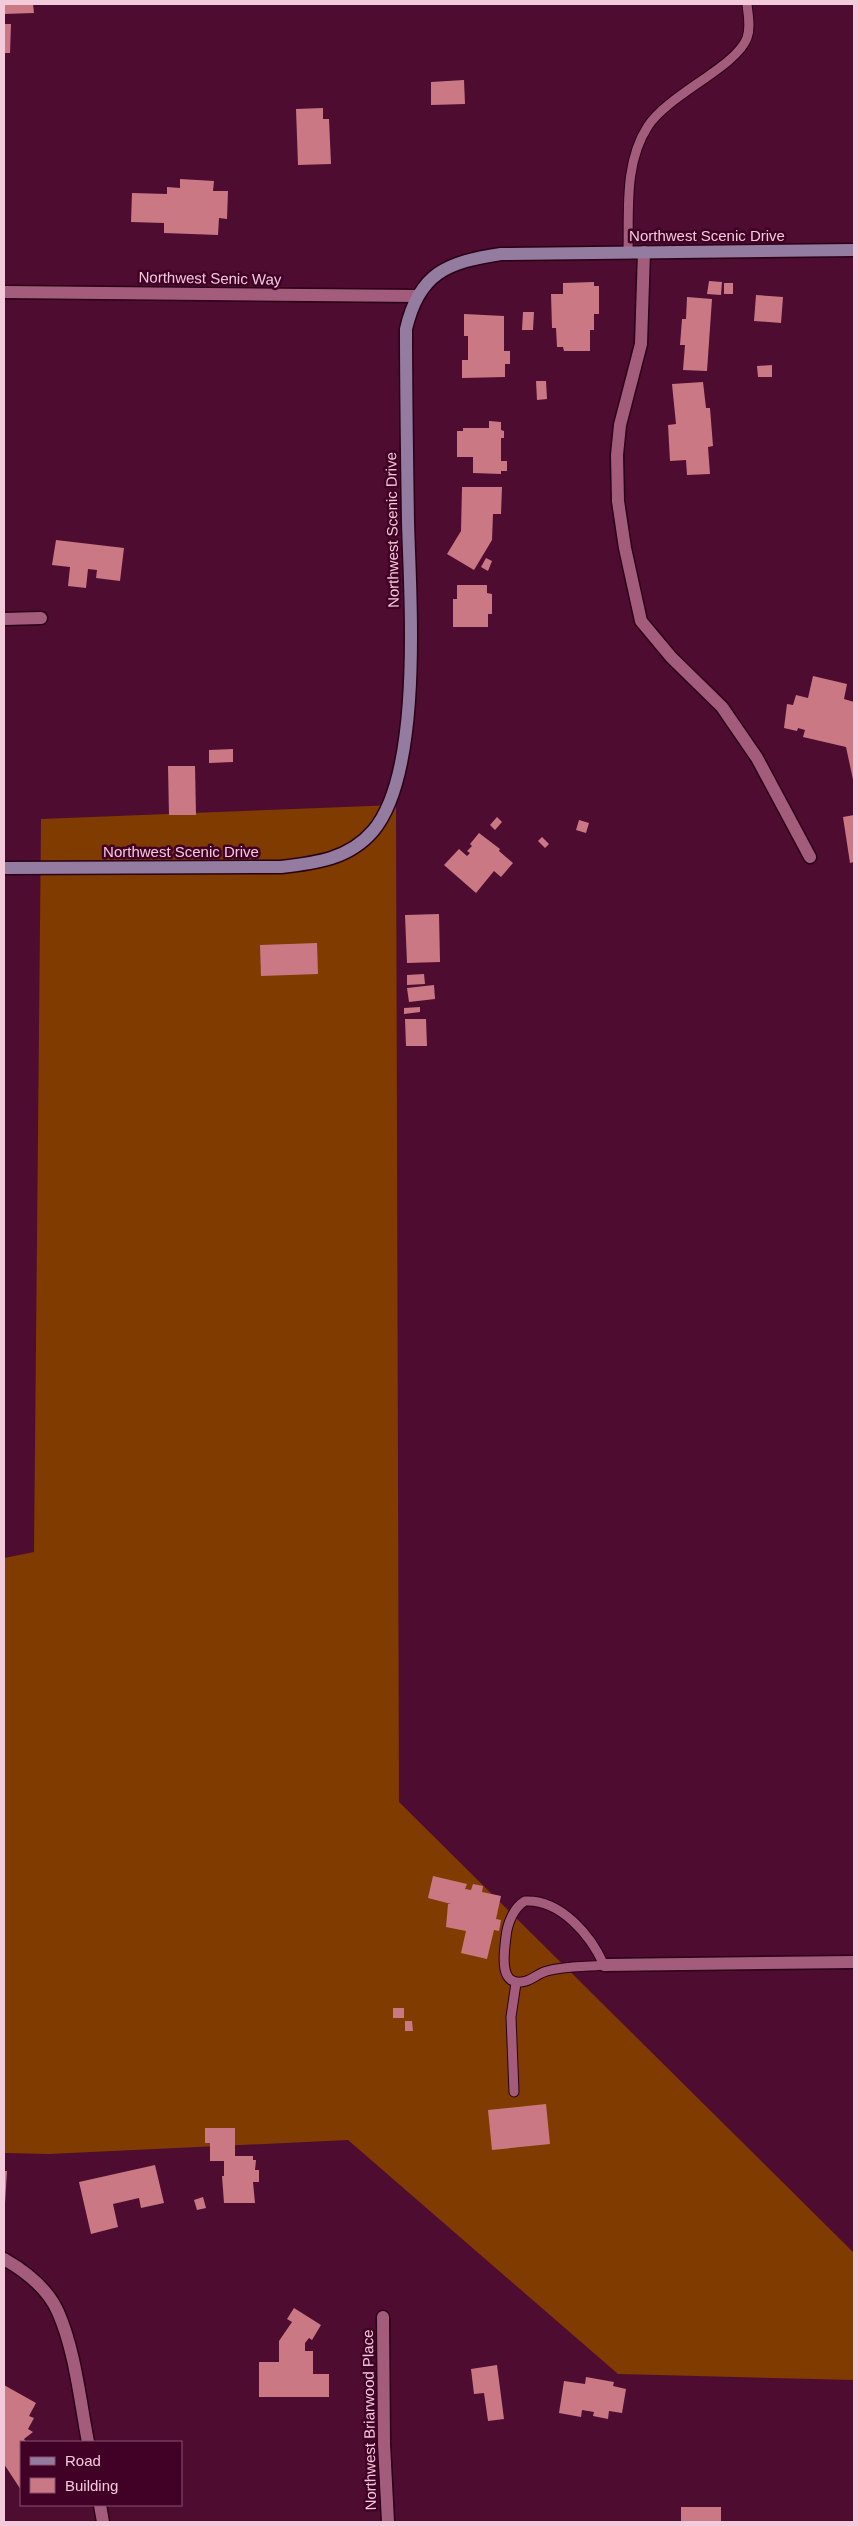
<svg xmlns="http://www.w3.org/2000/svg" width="858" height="2526" font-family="Helvetica,sans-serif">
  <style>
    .forest { fill: #7f3b00 }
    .building { fill: #ca7984 }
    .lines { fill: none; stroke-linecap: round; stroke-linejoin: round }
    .lane-casing { stroke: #2b0017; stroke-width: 11 }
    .street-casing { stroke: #2b0017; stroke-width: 15 }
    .secondary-casing { stroke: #2b0017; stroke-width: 15 }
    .lane { stroke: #a45c7d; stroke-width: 9 }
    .street { stroke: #a45c7d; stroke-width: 12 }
    .secondary { stroke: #947ca0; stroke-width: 12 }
    .labels { text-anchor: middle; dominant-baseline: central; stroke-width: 5; stroke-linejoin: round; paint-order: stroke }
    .street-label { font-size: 15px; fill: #f3cada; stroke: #410126 }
  </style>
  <rect width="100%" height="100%" fill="#4d0c30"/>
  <path class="forest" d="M 396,805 L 399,1802 L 854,2253 L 854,2380 L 618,2374 L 348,2140 L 49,2154 L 4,2153 L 4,1558 L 34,1552 L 41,819 Z"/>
  <g class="building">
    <path d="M 4,4 L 33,4 L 34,13 L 4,14 Z"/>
    <path d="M 4,24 L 11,24 L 10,53 L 4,53 Z"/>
    <path d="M 464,80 L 465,104 L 431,105 L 431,82 Z"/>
    <path d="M 323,108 L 323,119 L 329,119 L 331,164 L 298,165 L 296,109 Z"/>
    <path d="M 180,179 L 214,181 L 213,191 L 228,191 L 227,219 L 219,218 L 218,235 L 164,233 L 164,223 L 131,222 L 132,193 L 167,194 L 167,187 L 180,188 Z"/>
    <path d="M 709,281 L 722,282 L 721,295 L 707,294 Z"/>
    <path d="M 594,282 L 594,286 L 599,286 L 599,314 L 594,314 L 594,330 L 590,330 L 590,351 L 564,351 L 563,347 L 557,347 L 556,328 L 552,328 L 551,294 L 563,294 L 563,283 Z"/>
    <rect x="724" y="283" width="9" height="11"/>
    <path d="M 756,295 L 783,297 L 781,323 L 754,321 Z"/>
    <path d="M 687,297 L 712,299 L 707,371 L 683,370 L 685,345 L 680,345 L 682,319 L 686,319 Z"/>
    <path d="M 523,312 L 534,312 L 533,330 L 522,330 Z"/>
    <path d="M 464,314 L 504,316 L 504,351 L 510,351 L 510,364 L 505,364 L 505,377 L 462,378 L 462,360 L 468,360 L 468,336 L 464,336 Z"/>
    <path d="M 772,365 L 772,377 L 758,377 L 757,366 Z"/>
    <path d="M 536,381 L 546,381 L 547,399 L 537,400 Z"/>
    <path d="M 703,382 L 706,408 L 710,408 L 713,446 L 708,447 L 710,474 L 687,475 L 686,460 L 670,461 L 668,425 L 676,424 L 672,384 Z"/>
    <path d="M 489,421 L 501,422 L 501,430 L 504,431 L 504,438 L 501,438 L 501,461 L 507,461 L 507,471 L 501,471 L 501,474 L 473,473 L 473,457 L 457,457 L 457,431 L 463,431 L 463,428 L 489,428 Z"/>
    <path d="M 462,487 L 502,487 L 501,514 L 493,514 L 492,540 L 474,570 L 447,554 L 461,531 Z"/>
    <path d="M 56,540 L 124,548 L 120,581 L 96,578 L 97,570 L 88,569 L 86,588 L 68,586 L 70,567 L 52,565 Z"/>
    <path d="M 486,558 L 492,561 L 488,571 L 481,567 Z"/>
    <path d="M 457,585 L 487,585 L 487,593 L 492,594 L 492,614 L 488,614 L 488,627 L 453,627 L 453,599 L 457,599 Z"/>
    <path d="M 813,676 L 847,684 L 844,699 L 854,702 L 854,784 L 846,747 L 803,737 L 805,730 L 798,728 L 797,731 L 784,728 L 787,704 L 793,705 L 796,695 L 808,698 Z"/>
    <path d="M 233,749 L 233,762 L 209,763 L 209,750 Z"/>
    <path d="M 168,766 L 195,766 L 196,815 L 169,815 Z"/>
    <path d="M 854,815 L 854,862 L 850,863 L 843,817 Z"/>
    <path d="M 497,817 L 502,822 L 495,830 L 490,825 Z"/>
    <path d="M 579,820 L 589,823 L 586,833 L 576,830 Z"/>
    <path d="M 479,833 L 500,849 L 499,851 L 513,863 L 501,877 L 494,871 L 476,893 L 444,865 L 459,849 L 467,856 L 470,853 L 467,851 L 472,846 L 470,844 Z"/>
    <path d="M 542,837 L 549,844 L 545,848 L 538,841 Z"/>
    <path d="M 439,914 L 440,962 L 407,963 L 405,915 Z"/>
    <path d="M 317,943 L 318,974 L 261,976 L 260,945 Z"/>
    <path d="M 424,974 L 425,984 L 407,985 L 407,975 Z"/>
    <path d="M 434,985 L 435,999 L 409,1002 L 407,988 Z"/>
    <path d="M 420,1007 L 420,1012 L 404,1014 L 404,1008 Z"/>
    <path d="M 405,1019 L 426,1019 L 427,1046 L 406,1046 Z"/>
    <path d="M 433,1876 L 467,1884 L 465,1889 L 471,1890 L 473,1884 L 483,1886 L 482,1892 L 501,1896 L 496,1919 L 501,1920 L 499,1931 L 494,1930 L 487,1959 L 461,1953 L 466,1931 L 446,1927 L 448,1904 L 451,1904 L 428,1898 Z"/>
    <rect x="393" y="2008" width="11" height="10"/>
    <path d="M 405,2021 L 412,2021 L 413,2031 L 405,2031 Z"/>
    <path d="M 546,2104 L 550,2144 L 492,2150 L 488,2110 Z"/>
    <path d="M 205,2128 L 235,2128 L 235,2156 L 253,2156 L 253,2160 L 256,2160 L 255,2170 L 259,2170 L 259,2182 L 253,2182 L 255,2203 L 224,2203 L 222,2176 L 224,2176 L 224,2161 L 210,2161 L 210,2143 L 205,2143 Z"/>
    <path d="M 155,2165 L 164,2203 L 141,2208 L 139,2198 L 113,2204 L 118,2227 L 91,2234 L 79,2182 Z"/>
    <path d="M 4,2171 L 7,2171 L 5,2203 L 4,2203 Z"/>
    <path d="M 203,2197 L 206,2208 L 197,2210 L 194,2200 Z"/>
    <path d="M 294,2308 L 321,2325 L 312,2340 L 309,2338 L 305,2343 L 305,2351 L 313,2351 L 313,2374 L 329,2374 L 329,2397 L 259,2397 L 259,2362 L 279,2362 L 279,2341 L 292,2322 L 287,2319 Z"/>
    <path d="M 497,2365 L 504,2419 L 488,2421 L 484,2393 L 474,2394 L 471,2369 Z"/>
    <path d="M 586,2377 L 614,2382 L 613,2386 L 626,2389 L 622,2413 L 609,2411 L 608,2419 L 593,2416 L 594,2412 L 582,2410 L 581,2417 L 559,2413 L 564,2381 L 585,2384 Z"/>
    <path d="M 4,2385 L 36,2403 L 29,2416 L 34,2418 L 28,2429 L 33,2432 L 24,2439 L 26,2442 L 21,2442 L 21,2490 L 4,2464 Z"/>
    <rect x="681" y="2507" width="40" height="15"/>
  </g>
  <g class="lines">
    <g class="lane-casing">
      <g id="lane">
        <path d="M 628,252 C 629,209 624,163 648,126 C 669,94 736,67 747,38 C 751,27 748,15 747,4"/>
        <path d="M 525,1901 C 561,1899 591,1936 604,1965 C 586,1967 565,1966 547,1971 C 539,1973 533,1979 526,1981 C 498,1989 504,1953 506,1937 C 507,1924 514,1907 525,1901 Z"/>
        <path d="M 514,2092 L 511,2017 L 516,1983"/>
      </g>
    </g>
    <g class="street-casing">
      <g id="street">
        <path d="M 644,252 L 641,344 L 620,425 L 617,455 L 618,501 L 625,548 L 641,621 L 671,657 L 722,707 L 757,758 L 810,857"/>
        <path d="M 4,292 L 417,296"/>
        <path d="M 4,619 L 41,618"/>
        <path d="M 604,1965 L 854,1962"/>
        <path d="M 4,2259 C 25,2271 48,2289 58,2312 C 75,2350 80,2401 88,2442"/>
        <path d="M 383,2317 L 384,2444 L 388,2522"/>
        <path d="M 100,2505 L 103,2522"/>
      </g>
    </g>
    <g class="secondary-casing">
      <path id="secondary" d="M 4,868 L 281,867 C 316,863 349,859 373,831 C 423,772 410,598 408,522 C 407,458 406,393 406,329 C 419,273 447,262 501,254 L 854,250"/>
    </g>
    <use href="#lane" class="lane"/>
    <use href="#street" class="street"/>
    <use href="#secondary" class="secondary"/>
  </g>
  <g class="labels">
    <g class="street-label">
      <text x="707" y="235">Northwest Scenic Drive</text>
      <text transform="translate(210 278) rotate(1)">Northwest Senic Way</text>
      <text transform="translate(392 530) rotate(-91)">Northwest Scenic Drive</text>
      <text x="181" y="851">Northwest Scenic Drive</text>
      <text transform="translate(369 2420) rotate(-91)">Northwest Briarwood Place</text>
    </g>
  </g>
  <rect width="858" height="2526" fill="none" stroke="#f3cada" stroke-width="10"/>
  <rect x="20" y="2441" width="162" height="65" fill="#410126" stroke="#88516e"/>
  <rect x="30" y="2457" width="25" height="8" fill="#947ca0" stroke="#88516e"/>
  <text x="65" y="2466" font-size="15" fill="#f3cada">Road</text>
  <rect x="30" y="2478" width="25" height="15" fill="#ca7984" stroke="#88516e"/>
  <text x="65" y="2491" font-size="15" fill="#f3cada">Building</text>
</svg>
